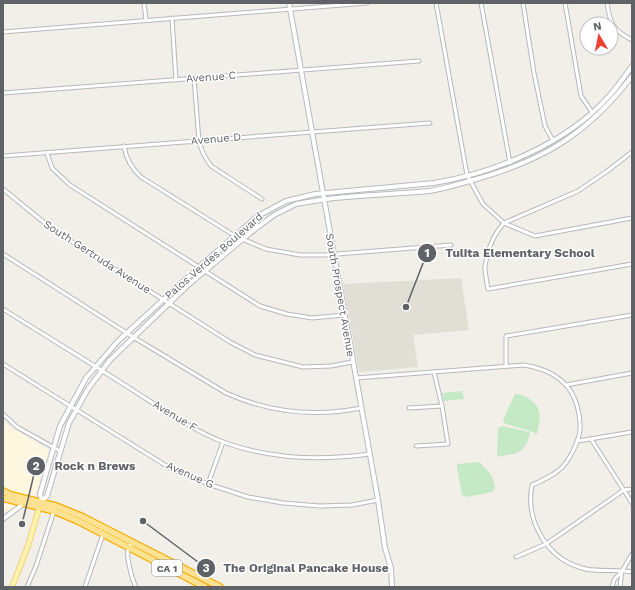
<svg xmlns="http://www.w3.org/2000/svg" width="635" height="590" font-family="'Work Sans',sans-serif">
  <style>
    .commercial { fill: #fef7e0 }
    .education { fill: #e1ded6 }
    .green { fill: #c5e8c5 }
    .lines { fill: none; stroke-linecap: round; stroke-linejoin: round }
    .street-casing { stroke: #b5b8bc; stroke-width: 5 }
    .secondary-casing { stroke: #b6babf; stroke-width: 6 }
    .primary-casing { stroke: #f2c960; stroke-width: 6 }
    .highway-casing { stroke: #f9ab00; stroke-width: 8 }
    .street { stroke: #fff; stroke-width: 3 }
    .secondary { stroke: #fff; stroke-width: 4 }
    .primary { stroke: #fff2af; stroke-width: 4.5 }
    .highway { stroke: #fde293; stroke-width: 5.5 }
    .labels { text-anchor: middle; dominant-baseline: central; stroke-width: 3; stroke-linejoin: round; paint-order: stroke }
    .shield { fill: #fff; stroke: #8f9295; stroke-width: 1 }
    .shield-label { font-size: 10px; font-weight: bold; fill: #5f6368 }
    .street-label { font-size: 11px; fill: #5f6368; stroke: #fff }
    .leader { fill: none; stroke: #5f6368; stroke-width: 1.5 }
    .callout-dot { fill: #5f6368; stroke: #fff; stroke-width: 1.5 }
    .mark-label { font-size: 12px; text-anchor: middle; font-weight: bold; fill: #fff }
    .callout-label { font-size: 12px; text-anchor: middle; font-weight: bold; fill: #5f6368; stroke: #fff; stroke-width: 3; stroke-linejoin: round; paint-order: stroke }
  </style>
  <rect width="100%" height="100%" fill="#f1efe8"/>
  <path class="commercial" d="M 3,420 L 10,427 L 49,451 L 36,493 L 3,514 Z"/>
  <path class="education" d="M 461,278 L 469,330 L 413,335 L 418,367 L 359,372 L 343,284 Z"/>
  <g class="green">
    <path d="M 462,391 L 464,399 L 444,401 L 442,393 Z"/>
    <path d="M 515,394 C 525,395 537,401 539,412 C 541,419 538,427 537,434 L 530,431 L 504,423 L 503,420 Z"/>
    <path d="M 502,426 L 530,432 C 526,454 517,453 497,457 L 498,428 Z"/>
    <path d="M 479,462 C 489,472 494,475 495,489 L 492,492 L 467,497 L 462,495 L 457,468 L 457,464 Z"/>
  </g>
  <g class="lines">
    <g class="street-casing">
      <g id="street">
        <path d="M 144,3 L 146,20"/>
        <path d="M 436,3 L 467,175 L 483,204 L 504,223 L 535,236 L 632,218"/>
        <path d="M 481,3 L 510,163"/>
        <path d="M 523,3 L 534,73 L 545,126 L 553,141"/>
        <path d="M 565,3 L 581,96 L 592,112"/>
        <path d="M 607,3 C 610,24 613,30 632,40"/>
        <path d="M 172,18 L 176,80"/>
        <path d="M 3,32 L 367,3"/>
        <path d="M 194,78 L 199,141 C 201,150 205,158 211,166 L 262,199"/>
        <path d="M 3,93 L 419,61"/>
        <path d="M 124,146 C 126,159 131,168 141,177 L 235,236 L 266,249 L 300,255 L 325,255 L 451,245"/>
        <path d="M 632,152 L 606,172 L 578,191 L 504,223 C 493,235 487,251 485,267 C 485,274 487,282 488,289 L 632,264"/>
        <path d="M 47,153 L 52,168 L 70,185 L 260,306 L 287,314 L 312,318 L 344,315"/>
        <path d="M 3,156 L 430,123"/>
        <path d="M 3,189 L 52,229 L 230,342 L 255,355 L 303,367 L 331,366 L 352,362"/>
        <path d="M 3,254 L 133,337 L 226,393 C 268,412 315,417 361,408"/>
        <path d="M 3,309 C 46,336 89,362 131,389 C 161,408 190,429 223,442 C 270,459 320,461 369,454"/>
        <path d="M 3,364 L 173,470 L 208,484 L 248,497 L 283,503 L 320,506 L 352,505 L 378,500"/>
        <path d="M 506,366 L 506,336 L 632,315"/>
        <path d="M 356,378 L 524,365 C 540,368 553,372 565,384 C 576,395 581,415 580,430 C 579,441 568,464 559,470 C 551,477 541,481 532,485 C 525,522 548,561 586,569 C 601,572 617,569 632,572"/>
        <path d="M 566,385 L 632,373"/>
        <path d="M 409,408 L 442,406"/>
        <path d="M 3,414 L 17,427 L 60,451"/>
        <path d="M 591,439 L 632,503"/>
        <path d="M 578,441 L 632,432"/>
        <path d="M 416,446 L 448,444 L 442,406 L 434,372"/>
        <path d="M 208,484 L 223,442"/>
        <path d="M 132,542 C 132,543 129,548 128,548 C 126,556 132,580 136,587"/>
        <path d="M 516,557 L 546,544 L 624,490 L 632,489"/>
        <path d="M 27,587 L 36,566 L 54,511"/>
        <path d="M 85,587 L 103,534"/>
        <path d="M 612,587 L 614,580 L 622,571 L 632,554"/>
        <path d="M 620,587 L 622,571"/>
      </g>
    </g>
    <g class="secondary-casing">
      <g id="secondary">
        <path d="M 289,3 L 378,500 L 385,548 L 391,568 L 392,587"/>
        <path d="M 42,501 L 40,494 L 60,426 L 86,378 L 118,341 L 199,267 L 258,216 L 286,201 L 315,194 L 434,183 C 495,173 568,143 610,95 C 618,86 625,76 632,66"/>
        <path d="M 42,501 L 47,496 L 69,423 L 88,389 L 110,360 L 187,286 L 250,233 L 274,215 L 296,204 L 314,201 C 352,194 391,195 429,191 C 444,189 458,184 473,180 C 542,161 588,134 632,76"/>
        <path d="M 3,519 L 23,504"/>
      </g>
    </g>
    <g class="primary-casing">
      <path id="primary" d="M 12,587 L 28,546 L 40,505"/>
    </g>
    <g class="highway-casing">
      <g id="highway">
        <path d="M 3,491 L 11,495 L 56,506 L 81,516 L 220,587"/>
        <path d="M 3,498 L 54,511 L 78,521 L 205,587"/>
      </g>
    </g>
    <use href="#street" class="street"/>
    <use href="#secondary" class="secondary"/>
    <use href="#primary" class="primary"/>
    <use href="#highway" class="highway"/>
  </g>
  <g class="labels">
    <rect class="shield" x="152" y="560" width="30" height="16" rx="3"/>
    <g class="shield-label">
      <text x="167" y="568">CA 1</text>
    </g>
    <g class="street-label">
      <text transform="translate(211 77) rotate(-4)">Avenue C</text>
      <text transform="translate(216 139) rotate(-5)">Avenue D</text>
      <text transform="translate(214 256) rotate(-41)">Palos Verdes Boulevard</text>
      <text transform="translate(97 257) rotate(33)">South Gertruda Avenue</text>
      <text transform="translate(340 295) rotate(80)">South Prospect Avenue</text>
      <text transform="translate(175 416) rotate(31)">Avenue F</text>
      <text transform="translate(190 475) rotate(24)">Avenue G</text>
    </g>
  </g>
  <path class="leader" d="M406 307L427 253M22 524L36 466M143 521L206 568"/>
  <g class="callout-dot">
    <circle cx="406" cy="307" r="4"/>
    <circle cx="22" cy="524" r="4"/>
    <circle cx="143" cy="521" r="4"/>
    <circle cx="427" cy="253" r="10"/>
    <circle cx="36" cy="466" r="10"/>
    <circle cx="206" cy="568" r="10"/>
  </g>
  <g class="mark-label">
    <text x="427" y="257">1</text>
    <text x="36" y="470">2</text>
    <text x="206" y="572">3</text>
  </g>
  <g class="callout-label">
    <text x="520" y="257">Tulita Elementary School</text>
    <text x="95" y="470">Rock n Brews</text>
    <text x="306" y="572">The Original Pancake House</text>
  </g>
  <rect width="635" height="590" fill="none" stroke="#5f6368" stroke-width="8"/>
  <g transform="translate(599 36) rotate(350)"><circle r="19" fill="#ffffff" stroke="#bfc1c3"/>
  <path d="M0-3L7 15L0 10L-7 15Z" fill="#ea4335"/>
  <text y="-6" font-size="11" font-weight="bold" text-anchor="middle" fill="#5f6368">N</text>
  </g>
</svg>
